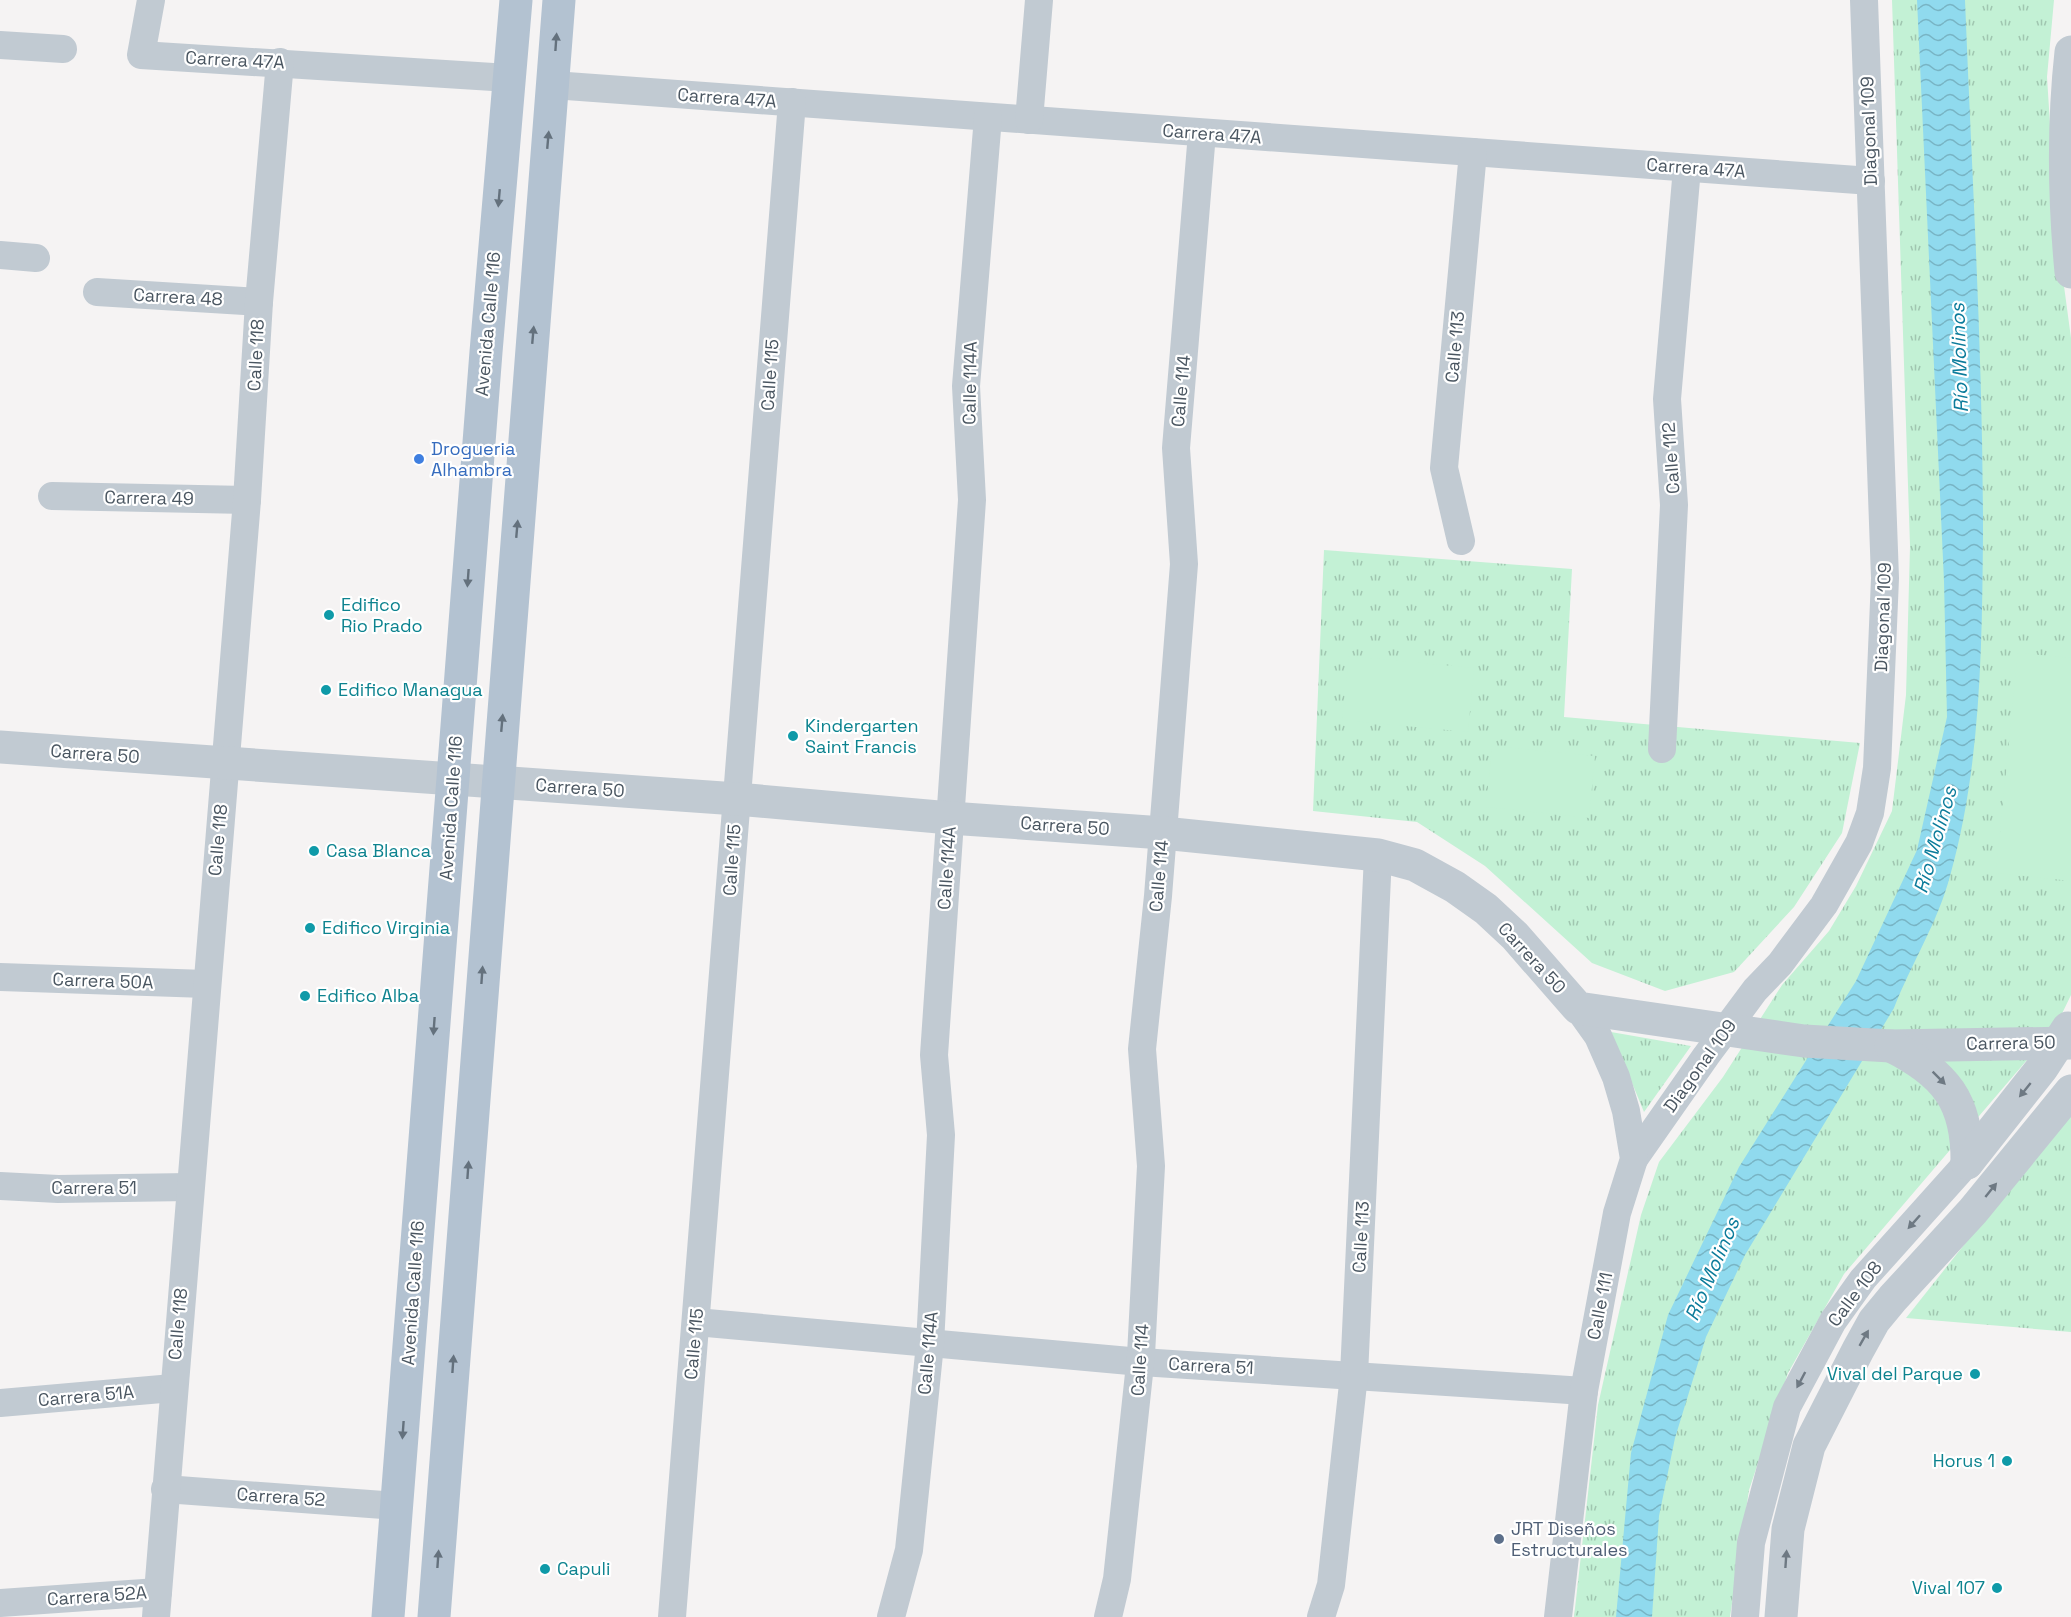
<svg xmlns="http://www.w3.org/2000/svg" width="2071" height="1617" font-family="'Space Grotesk',sans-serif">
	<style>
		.grass { fill: url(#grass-tufts) }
		.garden { fill: #c3f1d5 }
		.water { fill: url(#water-waves) }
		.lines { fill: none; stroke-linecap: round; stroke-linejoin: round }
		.minor { stroke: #c1cad2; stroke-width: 28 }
		.tertiary { stroke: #c1cad2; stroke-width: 33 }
		.primary { stroke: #b3c2d1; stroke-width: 33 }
		.oneway { fill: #64717d }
		.oneway2 { fill: #6e7983 }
		.shop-dot { fill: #3f7fe0; stroke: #fff; stroke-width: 2 }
		.culture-dot { fill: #0f9aa8; stroke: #fff; stroke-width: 2 }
		.service-dot { fill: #5c6f8a; stroke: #fff; stroke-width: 2 }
		.labels { text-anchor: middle; stroke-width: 4.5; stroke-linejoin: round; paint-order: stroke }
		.street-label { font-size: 18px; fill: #4a5661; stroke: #fff }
		.shop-label { font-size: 18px; fill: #366cbe; stroke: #fff; text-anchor: start }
		.culture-label { font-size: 18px; fill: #0d838f; stroke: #fff; text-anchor: start }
		.service-label { font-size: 18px; fill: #4e5e75; stroke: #fff; text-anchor: start }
		.water-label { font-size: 20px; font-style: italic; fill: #0c7c9b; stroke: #fff }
	</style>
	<defs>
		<pattern id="grass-tufts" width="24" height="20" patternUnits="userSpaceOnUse" patternTransform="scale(1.5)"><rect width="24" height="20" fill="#c3f1d5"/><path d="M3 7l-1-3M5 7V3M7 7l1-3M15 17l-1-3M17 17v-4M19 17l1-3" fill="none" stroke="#a0c6b0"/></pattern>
		<pattern id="water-waves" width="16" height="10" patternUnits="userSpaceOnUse" patternTransform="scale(1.5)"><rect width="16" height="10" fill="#90daee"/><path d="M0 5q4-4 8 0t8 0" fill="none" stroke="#78b4c4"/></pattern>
	</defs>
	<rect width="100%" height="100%" fill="#f5f3f3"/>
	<!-- grass -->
	<g class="grass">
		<path d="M1892,0H2054L2047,77L2057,234L2071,338V995L2056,1026L1844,1274L1788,1373L1749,1490L1730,1617H1574L1598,1405L1641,1215L1659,1162L1723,1077L1782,985L1829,931L1856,886L1892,811L1906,695L1910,546Z"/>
		<path d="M1324,550L1572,569L1564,717L1860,743L1842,833L1794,907L1734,972L1665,991L1592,963L1485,866L1417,822L1313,811Z"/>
		<path d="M1611,1032L1691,1046L1644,1112Z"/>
		<path d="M2071,1110V1332L1906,1318Z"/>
	</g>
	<!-- garden -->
	<g class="garden">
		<path d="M2018,653L2071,658V881L1996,873Z"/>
		<path d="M1349,656L1474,668L1468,732L1342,720Z"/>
		<path d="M1492,746L1595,756L1589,818L1486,807Z"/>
	</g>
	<!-- water -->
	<path class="water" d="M1917,0H1965C1972,178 1983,356 1983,534C1982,648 1981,766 1950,876C1938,922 1911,964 1894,1008L1745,1255L1706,1337L1675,1438L1659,1516L1652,1617H1616L1631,1453L1668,1315L1739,1167L1856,981L1917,850L1947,717L1944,581Z"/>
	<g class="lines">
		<!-- minor -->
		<g class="minor">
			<path d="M151,0L141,55L509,78"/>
			<path d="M0,45L63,49"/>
			<path d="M553,85L1871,181"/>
			<path d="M1029,120L1039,0"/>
			<path d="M0,255L36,258"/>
			<path d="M97,292L259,302"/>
			<path d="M52,496L247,500"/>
			<path d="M1461,541L1444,468L1473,152"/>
			<path d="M1662,749L1674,505L1667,399L1687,168"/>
			<path d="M0,977L206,984"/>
			<path d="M1634,1159L1706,1056L1755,990L1780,964L1824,905L1859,843L1870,813L1877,768L1885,578L1864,0"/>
			<path d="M0,1186L58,1189L189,1187"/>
			<path d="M696,1322L1141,1362L1584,1391"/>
			<path d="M0,1403L173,1388"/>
			<path d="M165,1489L397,1506"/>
			<path d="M0,1603L158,1592"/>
			<path d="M156,1617L247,500L259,302L280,62"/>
			<path d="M672,1617L792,102"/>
			<path d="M891,1617L909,1550L930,1344L941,1135L934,1055L972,500L966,386L988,117"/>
			<path d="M1108,1617L1117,1579L1141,1355L1151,1166L1142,1049L1158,896L1184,564L1176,448L1202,133"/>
			<path d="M1321,1617L1331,1585L1354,1375L1378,855"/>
			<path d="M1558,1617L1584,1391L1617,1213L1634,1159L1626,1111L1616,1077L1598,1036L1578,1008"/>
			<path d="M1745,1617L1751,1543L1787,1407L1833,1321L1863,1279L1967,1163"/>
		</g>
		<!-- tertiary -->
		<g class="tertiary">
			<path d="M2071,52C2063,125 2064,198 2071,272"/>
			<path d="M0,747L737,799L950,818L1163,833L1378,855L1415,865L1455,887L1486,909L1515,936L1578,1008L1804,1041L1891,1046L2071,1043"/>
			<path d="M1891,1046C1945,1073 1968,1101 1967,1163"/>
			<path d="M1967,1163L2042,1068L2068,1028"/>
			<path d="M1781,1617L1788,1529L1809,1446L1858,1350L1874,1321L1893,1298L1973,1211L2071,1091"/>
		</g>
		<!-- primary -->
		<g class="primary">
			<path d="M388,1617L486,352L516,0"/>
			<path d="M434,1617L559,0"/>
		</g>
	</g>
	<!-- one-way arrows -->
	<defs><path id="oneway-solid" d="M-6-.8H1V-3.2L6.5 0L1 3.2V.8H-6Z" transform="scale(1.5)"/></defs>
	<g class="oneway">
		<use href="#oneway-solid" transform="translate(556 42) rotate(-86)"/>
		<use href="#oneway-solid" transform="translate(548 140) rotate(-85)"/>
		<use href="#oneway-solid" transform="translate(499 198) rotate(95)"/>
		<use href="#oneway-solid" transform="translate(533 335) rotate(-85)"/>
		<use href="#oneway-solid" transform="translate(517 529) rotate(-85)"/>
		<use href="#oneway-solid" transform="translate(468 578) rotate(94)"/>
		<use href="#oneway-solid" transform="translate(502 723) rotate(-85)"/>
		<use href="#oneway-solid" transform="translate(482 975) rotate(-86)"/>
		<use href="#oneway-solid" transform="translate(434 1026) rotate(94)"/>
		<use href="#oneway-solid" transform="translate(468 1170) rotate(-86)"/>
		<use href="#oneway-solid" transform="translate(453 1364) rotate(-86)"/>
		<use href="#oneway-solid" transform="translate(403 1430) rotate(94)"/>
		<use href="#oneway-solid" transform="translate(438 1559) rotate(-86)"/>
	</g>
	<g class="oneway2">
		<use href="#oneway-solid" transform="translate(1939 1078) rotate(45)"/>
		<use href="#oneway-solid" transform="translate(2025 1090) rotate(129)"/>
		<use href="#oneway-solid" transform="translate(1991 1190) rotate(-51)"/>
		<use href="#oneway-solid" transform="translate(1914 1222) rotate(132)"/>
		<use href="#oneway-solid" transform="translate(1864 1338) rotate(-60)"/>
		<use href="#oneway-solid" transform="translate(1801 1380) rotate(118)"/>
		<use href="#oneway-solid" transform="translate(1786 1559) rotate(-86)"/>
	</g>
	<!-- markers -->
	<circle class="shop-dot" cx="419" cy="459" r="6"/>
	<g class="culture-dot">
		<circle cx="329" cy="615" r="6"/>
		<circle cx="326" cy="690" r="6"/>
		<circle cx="793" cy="736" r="6"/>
		<circle cx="314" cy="851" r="6"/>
		<circle cx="310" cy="928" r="6"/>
		<circle cx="305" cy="996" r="6"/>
		<circle cx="1975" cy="1374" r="6"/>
		<circle cx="2007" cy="1461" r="6"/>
		<circle cx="545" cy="1569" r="6"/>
		<circle cx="1997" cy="1588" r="6"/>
	</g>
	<circle class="service-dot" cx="1499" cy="1539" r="6"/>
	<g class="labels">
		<!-- street labels -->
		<g class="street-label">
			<text transform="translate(235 60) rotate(3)" y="6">Carrera 47A</text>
			<text transform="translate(727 98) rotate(4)" y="6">Carrera 47A</text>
			<text transform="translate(1869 131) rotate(-92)" y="6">Diagonal 109</text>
			<text transform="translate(1212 134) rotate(4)" y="6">Carrera 47A</text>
			<text transform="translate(1696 168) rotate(4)" y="6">Carrera 47A</text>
			<text transform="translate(178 297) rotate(3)" y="6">Carrera 48</text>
			<text transform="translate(488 324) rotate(-85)" y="6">Avenida Calle 116</text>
			<text transform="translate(1455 347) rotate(-85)" y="6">Calle 113</text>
			<text transform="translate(256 355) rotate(-87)" y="6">Calle 118</text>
			<text transform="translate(770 375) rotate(-86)" y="6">Calle 115</text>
			<text transform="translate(970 383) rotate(-89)" y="6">Calle 114A</text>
			<text transform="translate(1181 391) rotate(-85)" y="6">Calle 114</text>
			<text transform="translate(1671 458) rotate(-94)" y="6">Calle 112</text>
			<text transform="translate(149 498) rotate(1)" y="6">Carrera 49</text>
			<text transform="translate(1883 617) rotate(-88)" y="6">Diagonal 109</text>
			<text transform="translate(95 754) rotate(4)" y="6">Carrera 50</text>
			<text transform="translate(580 788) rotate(4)" y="6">Carrera 50</text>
			<text transform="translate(451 808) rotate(-86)" y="6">Avenida Calle 116</text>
			<text transform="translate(1065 826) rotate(4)" y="6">Carrera 50</text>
			<text transform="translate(218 840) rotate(-85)" y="6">Calle 118</text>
			<text transform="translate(732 860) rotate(-86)" y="6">Calle 115</text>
			<text transform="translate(947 868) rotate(-86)" y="6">Calle 114A</text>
			<text transform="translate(1159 876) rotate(-85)" y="6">Calle 114</text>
			<text transform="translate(1532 958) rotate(47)" y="6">Carrera 50</text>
			<text transform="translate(103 981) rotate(2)" y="6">Carrera 50A</text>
			<text transform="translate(2011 1043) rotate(-1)" y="6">Carrera 50</text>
			<text transform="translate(1700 1066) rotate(-54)" y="6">Diagonal 109</text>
			<text x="94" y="1194">Carrera 51</text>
			<text transform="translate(1361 1237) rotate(-87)" y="6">Calle 113</text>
			<text transform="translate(413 1293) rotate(-86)" y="6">Avenida Calle 116</text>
			<text transform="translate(1855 1294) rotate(-53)" y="6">Calle 108</text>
			<text transform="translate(1600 1306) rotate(-79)" y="6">Calle 111</text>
			<text transform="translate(178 1324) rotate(-85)" y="6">Calle 118</text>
			<text transform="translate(694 1344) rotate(-85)" y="6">Calle 115</text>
			<text transform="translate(928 1353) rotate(-85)" y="6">Calle 114A</text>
			<text transform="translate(1140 1360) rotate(-86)" y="6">Calle 114</text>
			<text transform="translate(1211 1366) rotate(3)" y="6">Carrera 51</text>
			<text transform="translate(86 1396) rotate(-5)" y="6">Carrera 51A</text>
			<text transform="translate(281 1497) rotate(4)" y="6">Carrera 52</text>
			<text transform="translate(97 1596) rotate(-4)" y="6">Carrera 52A</text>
		</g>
		<!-- shop labels -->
		<g class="shop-label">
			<text x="431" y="455">Drogueria<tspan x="431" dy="21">Alhambra</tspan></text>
		</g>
		<!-- culture labels -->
		<g class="culture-label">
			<text x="341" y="611">Edifico<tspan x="341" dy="21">Rio Prado</tspan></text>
			<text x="338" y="696">Edifico Managua</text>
			<text x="805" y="732">Kindergarten<tspan x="805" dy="21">Saint Francis</tspan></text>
			<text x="326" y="857">Casa Blanca</text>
			<text x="322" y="934">Edifico Virginia</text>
			<text x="317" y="1002">Edifico Alba</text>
			<text x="1963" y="1380" text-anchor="end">Vival del Parque</text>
			<text x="1995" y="1467" text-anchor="end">Horus 1</text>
			<text x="557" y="1575">Capuli</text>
			<text x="1985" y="1594" text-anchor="end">Vival 107</text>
		</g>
		<!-- service labels -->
		<g class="service-label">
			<text x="1511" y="1535">JRT Diseños<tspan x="1511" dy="21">Estructurales</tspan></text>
		</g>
		<!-- water labels -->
		<g class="water-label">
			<text transform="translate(1959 358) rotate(-92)" y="7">Río Molinos</text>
			<text transform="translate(1935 840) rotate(-74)" y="7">Río Molinos</text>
			<text transform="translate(1712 1269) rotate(-67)" y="7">Río Molinos</text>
		</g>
	</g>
</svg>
